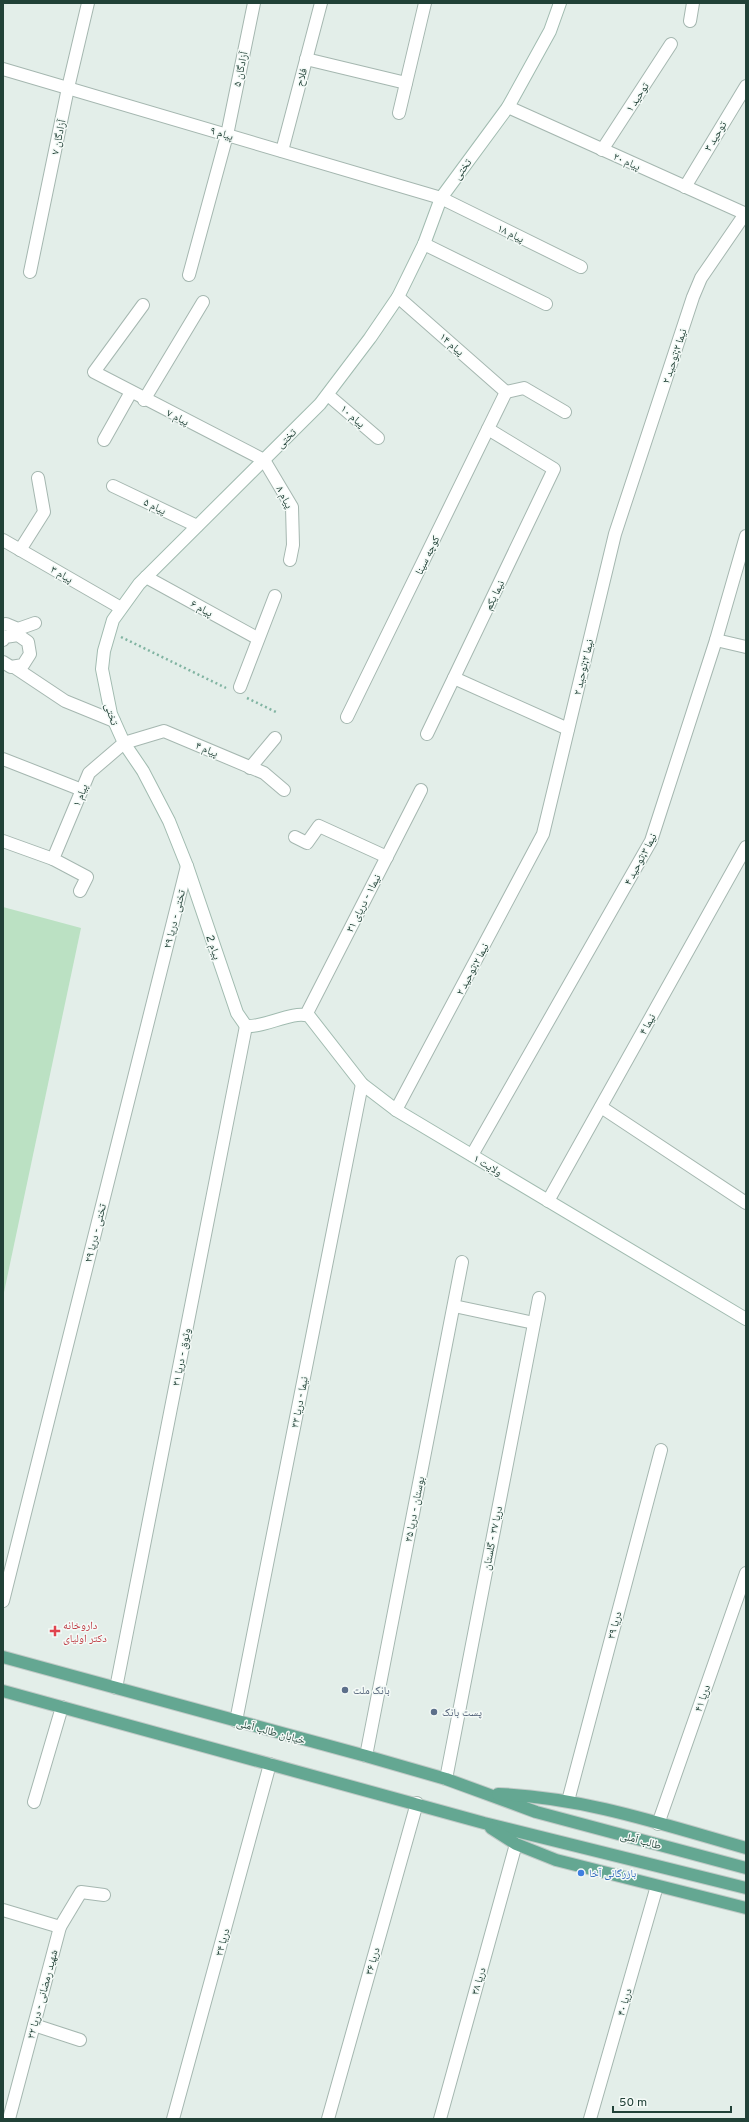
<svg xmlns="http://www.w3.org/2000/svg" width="749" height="2122" font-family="Overpass,'Noto Naskh Arabic',sans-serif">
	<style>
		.green { fill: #bbe1c3 }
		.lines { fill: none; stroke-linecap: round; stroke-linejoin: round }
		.street-casing { stroke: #a5b7b0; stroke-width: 14 }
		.secondary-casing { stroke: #a1bbb0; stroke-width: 14 }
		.primary-casing { stroke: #c1cac7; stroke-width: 14 }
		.path { stroke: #81b4a2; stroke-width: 2.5; stroke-dasharray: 2 3; stroke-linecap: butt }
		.street { stroke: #fff; stroke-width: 12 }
		.secondary { stroke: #fff; stroke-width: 12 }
		.primary { stroke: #64a792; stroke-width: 12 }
		.health-dot { fill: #e0444e; stroke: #f4faf7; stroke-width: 1.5 }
		.service-dot { fill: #5c6f8a; stroke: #f4faf7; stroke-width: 1.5 }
		.shop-dot { fill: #3f7fe0; stroke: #f4faf7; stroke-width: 1.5 }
		.labels { text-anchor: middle; stroke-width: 3; stroke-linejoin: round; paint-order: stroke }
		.street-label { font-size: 11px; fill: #214137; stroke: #f4faf7 }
		.health-label { font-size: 11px; fill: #be3a42; stroke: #f4faf7; text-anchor: start }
		.service-label { font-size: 11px; fill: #4e5e75; stroke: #f4faf7; text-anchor: start }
		.shop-label { font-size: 11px; fill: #366cbe; stroke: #f4faf7; text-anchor: start }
	</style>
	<rect width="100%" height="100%" fill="#e3eee9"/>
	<!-- green -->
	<path class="green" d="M3,907L81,928L3,1297Z"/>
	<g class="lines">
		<defs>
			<g id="street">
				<path d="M690,21L693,3"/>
				<path d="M306,59L406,83"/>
				<path d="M3,69L441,198L581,267"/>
				<path d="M508,107L746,214"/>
				<path d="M399,113L425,3"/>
				<path d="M602,150L671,44"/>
				<path d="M282,151L321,3"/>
				<path d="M685,187L746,86"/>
				<path d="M424,244L546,304"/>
				<path d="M30,272L68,88L88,3"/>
				<path d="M189,275L227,135L254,3"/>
				<path d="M398,297L506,392"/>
				<path d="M143,305L94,372L264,460L292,507L293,545L290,560"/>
				<path d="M506,392L524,388L565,412"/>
				<path d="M328,395L378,438"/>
				<path d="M144,400L203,302"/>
				<path d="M104,440L131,392"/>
				<path d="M113,486L197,526"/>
				<path d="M3,540L121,608"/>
				<path d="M20,550L44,512L38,478"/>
				<path d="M146,577L257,638"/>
				<path d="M3,625L6,624L18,629L35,623"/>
				<path d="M3,640L5,637L18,635L28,642L30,654L23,665L11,667L3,662"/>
				<path d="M716,640L746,647"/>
				<path d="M14,667L65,701L114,721"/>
				<path d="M454,678L568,729"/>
				<path d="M240,687L275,596"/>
				<path d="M347,717L506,392"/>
				<path d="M427,734L554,469L488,429"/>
				<path d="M3,759L82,790"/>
				<path d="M250,768L275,738"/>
				<path d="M295,837L307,843L319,826L387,857"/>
				<path d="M3,841L53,859"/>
				<path d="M80,891L87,877L53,859L89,773L124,743L164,731L264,773L284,790"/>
				<path d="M306,1015L421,790"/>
				<path d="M601,1107L746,1203"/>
				<path d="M396,1110L543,834L615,534L693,297L701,278L745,214"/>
				<path d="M472,1155L651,841L716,640L746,536"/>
				<path d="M548,1201L746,847"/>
				<path d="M454,1306L534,1323"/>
				<path d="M3,1601L187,866"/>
				<path d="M116,1688L246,1026"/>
				<path d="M236,1721L362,1084"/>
				<path d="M366,1756L462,1262"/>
				<path d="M446,1779L539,1298"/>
				<path d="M568,1801L661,1450"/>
				<path d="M34,1802L62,1707"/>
				<path d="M658,1824L746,1573"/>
				<path d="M3,1910L60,1927"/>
				<path d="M34,2025L80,2040"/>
				<path d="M9,2119L60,1927L81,1892L104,1895"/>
				<path d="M173,2119L270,1764"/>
				<path d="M328,2119L417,1803"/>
				<path d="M440,2119L516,1844"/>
				<path d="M590,2119L657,1886"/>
			</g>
			<path id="secondary" d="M560,3L550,31L508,107L441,198L424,244L398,297L370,338L320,404L139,584L113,620L104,651L102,669L111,714L124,743L143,771L169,821L187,866L237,1013L246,1026C265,1028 292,1010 309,1016L362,1084L396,1110L746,1319"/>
			<g id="primary">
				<path d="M3,1657L366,1756L446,1779L536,1812L746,1868"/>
				<path d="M3,1691L484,1823L746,1888"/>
				<path d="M498,1794C582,1797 665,1825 746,1848"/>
				<path d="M491,1828L516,1844L556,1860L746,1908"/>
			</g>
		</defs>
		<!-- street casing -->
		<use href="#street" class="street-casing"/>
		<!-- secondary casing -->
		<use href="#secondary" class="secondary-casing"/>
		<!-- primary casing -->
		<use href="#primary" class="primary-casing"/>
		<!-- path -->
		<g class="path">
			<path d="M121,637L226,688"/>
			<path d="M247,698L278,713"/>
		</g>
		<!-- street -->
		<use href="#street" class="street"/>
		<!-- secondary -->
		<use href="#secondary" class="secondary"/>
		<!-- primary -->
		<use href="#primary" class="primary"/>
	</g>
	<!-- markers -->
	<path class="health-dot" d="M53 1625h4v4h4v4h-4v4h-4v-4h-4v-4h4z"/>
	<g class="service-dot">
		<circle cx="345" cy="1690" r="4"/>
		<circle cx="434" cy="1712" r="4"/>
	</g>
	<circle class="shop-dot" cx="581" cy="1873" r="4"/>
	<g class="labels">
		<!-- street labels -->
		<g class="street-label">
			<text transform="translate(240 69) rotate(-78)" y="4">آزادگان ۵</text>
			<text transform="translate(301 77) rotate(-75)" y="4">فلاح</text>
			<text transform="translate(637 97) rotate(-57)" y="4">توحید ۱</text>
			<text transform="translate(222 133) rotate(17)" y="4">پیام ۹</text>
			<text transform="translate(715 136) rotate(-59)" y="4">توحید ۳</text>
			<text transform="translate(58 137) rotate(-78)" y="4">آزادگان ۷</text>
			<text transform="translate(627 161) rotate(24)" y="4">پیام ۲۰</text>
			<text transform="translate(462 169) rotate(-54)" y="4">تختی</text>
			<text transform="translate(511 233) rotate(26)" y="4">پیام ۱۸</text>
			<text transform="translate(452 344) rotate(41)" y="4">پیام ۱۴</text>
			<text transform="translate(674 356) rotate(-72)" y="4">نیما ۲;توحید ۲</text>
			<text transform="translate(353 416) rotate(41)" y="4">پیام ۱۰</text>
			<text transform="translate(178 417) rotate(27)" y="4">پیام ۷</text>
			<text transform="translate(286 438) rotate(-45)" y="4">تختی</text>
			<text transform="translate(285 497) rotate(63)" y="4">پیام ۸</text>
			<text transform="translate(155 506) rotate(26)" y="4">پیام ۵</text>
			<text transform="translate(427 555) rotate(-64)" y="4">کوچه سینا</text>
			<text transform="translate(62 574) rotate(30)" y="4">پيام ۳</text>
			<text transform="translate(494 595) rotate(-64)" y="4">نیما یکم</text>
			<text transform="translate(202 608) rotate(29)" y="4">پیام ۶</text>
			<text transform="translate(583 667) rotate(-77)" y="4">نیما ۲;توحید ۲</text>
			<text transform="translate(112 714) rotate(72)" y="4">تختی</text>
			<text transform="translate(207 749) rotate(23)" y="4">پیام ۴</text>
			<text transform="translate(80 795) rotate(-68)" y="4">پیام ۱</text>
			<text transform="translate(640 859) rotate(-62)" y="4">نیما ۳;توحید ۴</text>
			<text transform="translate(363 903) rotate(-63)" y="4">نیما۱ - دریای ۳۱</text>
			<text transform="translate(174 919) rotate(-76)" y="4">تختی - دریا ۲۹</text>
			<text transform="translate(214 947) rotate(71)" y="4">پیام 2</text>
			<text transform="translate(472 969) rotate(-62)" y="4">نیما ۲;توحید ۲</text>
			<text transform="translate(647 1024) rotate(-61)" y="4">نیما ۴</text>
			<text transform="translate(488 1165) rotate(31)" y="4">ولایت ۱</text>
			<text transform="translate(95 1233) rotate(-76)" y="4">تختی - دریا ۲۹</text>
			<text transform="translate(181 1357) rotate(-79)" y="4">وثوق - دریا ۳۱</text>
			<text transform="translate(299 1402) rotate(-79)" y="4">نیما - دریا ۳۳</text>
			<text transform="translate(414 1509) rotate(-79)" y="4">بوستان - دریا ۳۵</text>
			<text transform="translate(492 1538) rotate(-79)" y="4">دریا ۳۷ - گلستان</text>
			<text transform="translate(614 1625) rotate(-75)" y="4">دریا ۳۹</text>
			<text transform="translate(702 1698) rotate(-71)" y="4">دریا ۴۱</text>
			<text transform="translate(271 1731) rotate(15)" y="4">خیابان طالب آملی</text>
			<text transform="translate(641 1840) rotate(15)" y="4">طالب آملی</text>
			<text transform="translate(222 1942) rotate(-75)" y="4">دریا ۳۴</text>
			<text transform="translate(372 1961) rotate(-74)" y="4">دریا ۳۶</text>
			<text transform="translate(478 1981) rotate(-74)" y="4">دریا ۳۸</text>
			<text transform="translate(42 1994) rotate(-75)" y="4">شهید رمضانی - دریا ۳۲</text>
			<text transform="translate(624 2002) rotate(-74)" y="4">دریا ۴۰</text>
		</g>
		<!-- health labels -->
		<g class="health-label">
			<text x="63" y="1629">داروخانه<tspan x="63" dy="13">دکتر اولیای</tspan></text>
		</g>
		<!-- service labels -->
		<g class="service-label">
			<text x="353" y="1694">بانک ملت</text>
			<text x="442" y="1716">پست بانک</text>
		</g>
		<!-- shop labels -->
		<g class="shop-label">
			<text x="589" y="1877">بازرگانی آخا</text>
		</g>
	</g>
	<!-- border -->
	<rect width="749" height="2122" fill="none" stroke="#214137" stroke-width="8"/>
	<!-- scale -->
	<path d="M613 2106v6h118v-6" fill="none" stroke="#214137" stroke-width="2"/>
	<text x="619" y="2106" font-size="12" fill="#214137" stroke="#f4faf7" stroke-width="3" paint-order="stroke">50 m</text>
</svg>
